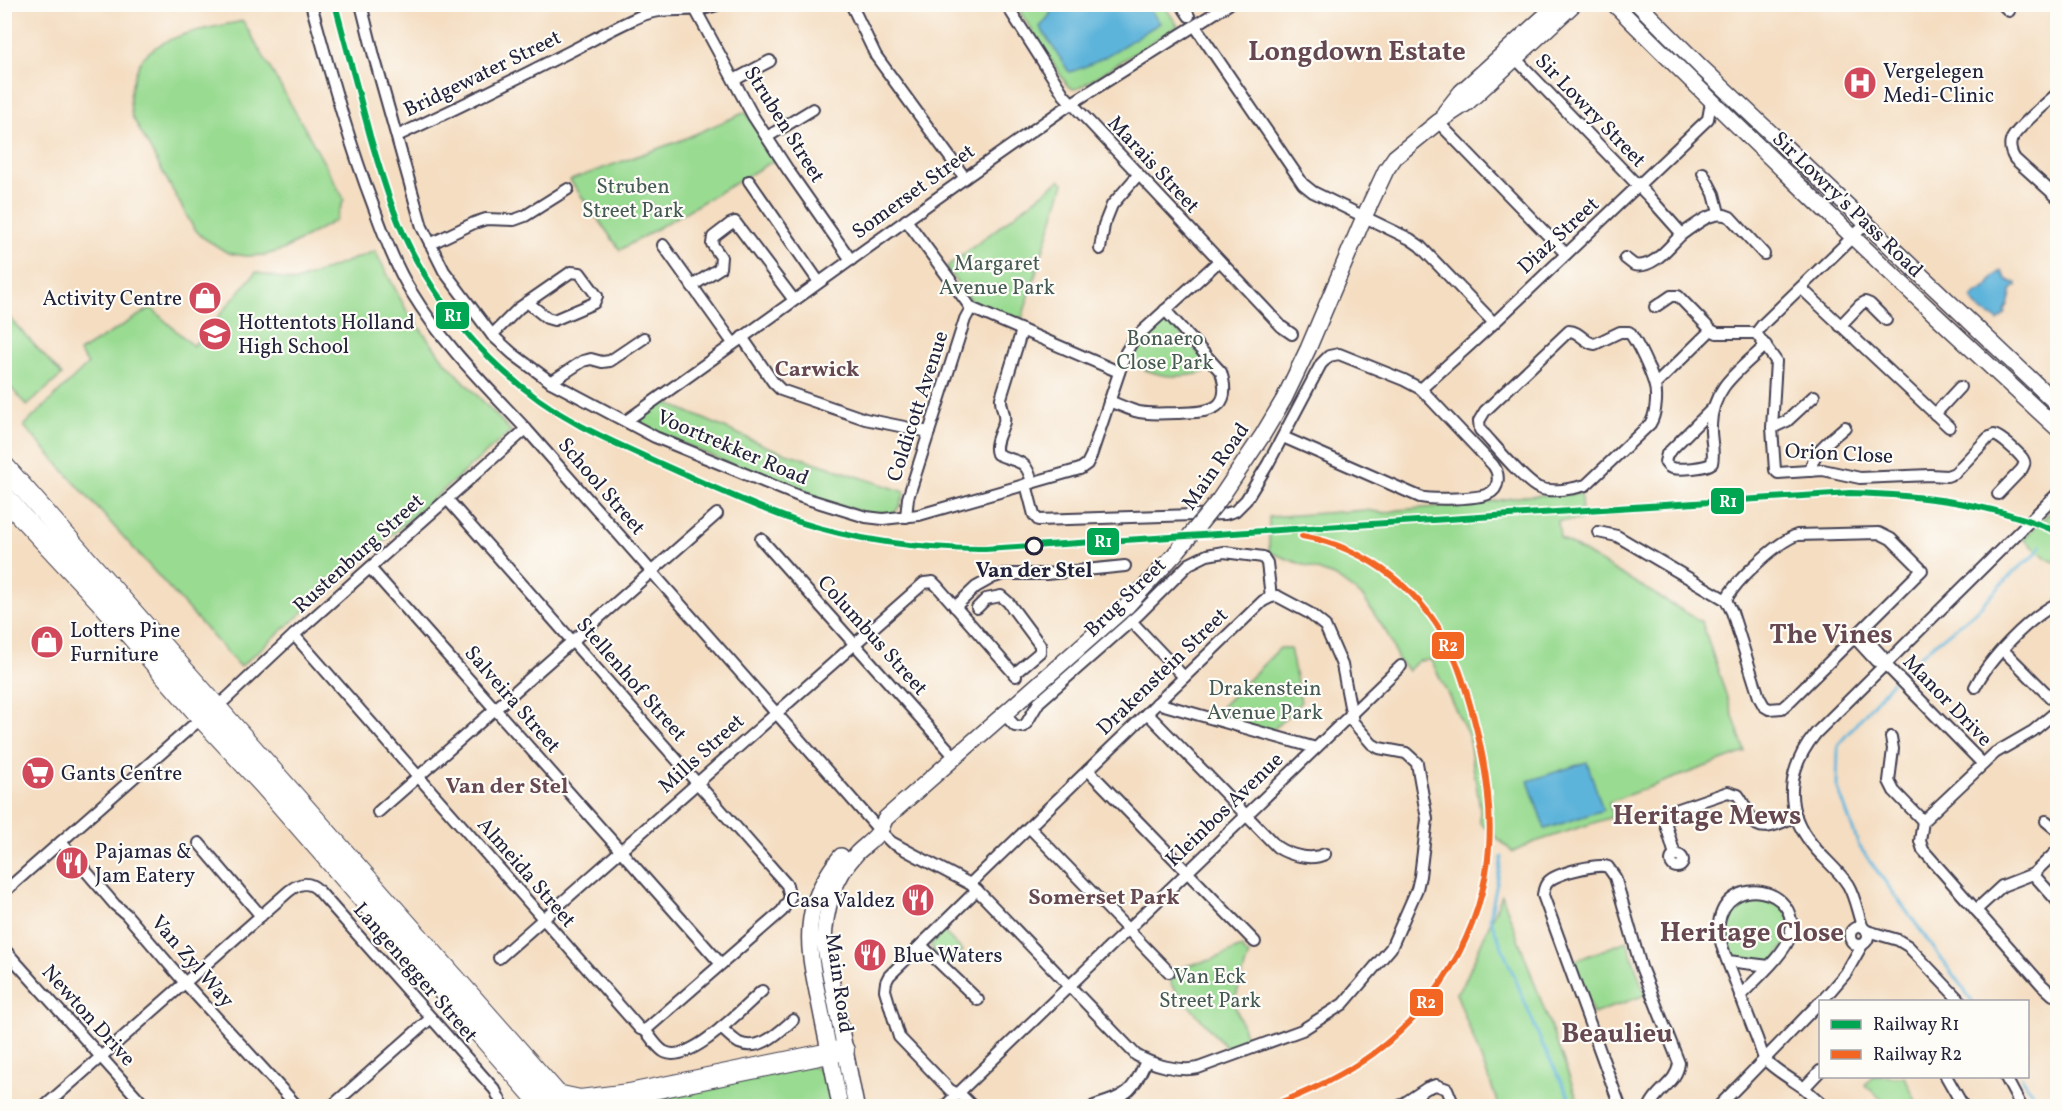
<svg xmlns="http://www.w3.org/2000/svg" width="2062" height="1111" font-family="Vollkorn,serif">
	<style>
		.green { fill: #9adb92; stroke: #5e7e66; stroke-width: 1.5 }
		.water { fill: #5db4da; stroke: #406b8a; stroke-width: 1.5 }
		.lines { fill: none; stroke-linecap: round; stroke-linejoin: round }
		.stream { stroke: #5db4da; stroke-width: 3 }
		.street-casing { stroke: #423e4f; stroke-width: 14 }
		.secondary-casing { stroke: #423e4f; stroke-width: 18 }
		.highway-casing { stroke: #423e4f; stroke-width: 22 }
		.street { stroke: #fff; stroke-width: 10 }
		.secondary { stroke: #fff; stroke-width: 15 }
		.highway { stroke: #fff; stroke-width: 20 }
		.rail { stroke: #22223b; stroke-width: 3; stroke-dasharray: 9 4.5; stroke-linecap: butt }
		.secondary-bridge-casing { stroke: #423e4f; stroke-width: 18; stroke-linecap: butt }
		.secondary-bridge { stroke: #fff; stroke-width: 15 }
		.rail-1-casing { stroke: #fdfcf7; stroke-width: 10 }
		.rail-2-casing { stroke: #fdfcf7; stroke-width: 10 }
		.rail-1 { stroke: #00a651; stroke-width: 6 }
		.rail-2 { stroke: #f26522; stroke-width: 6 }
		.stop-dot { fill: #fdfcf7; stroke: #22223b; stroke-width: 3 }
		.labels { text-anchor: middle; stroke-width: 4.5; stroke-linejoin: round; paint-order: stroke }
		.poi-label { font-size: 21px; fill: #22223b; stroke: #fdfcf7; text-anchor: start }
		.street-label { font-size: 21px; fill: #22223b; stroke: #fdfcf7 }
		.park-label { font-size: 21px; fill: #465a55; stroke: #fdfcf7 }
		.stop-label { font-size: 21px; font-weight: bold; fill: #22223b; stroke: #fdfcf7 }
		.neighbourhood-label { font-size: 22px; font-weight: bold; fill: #654851; stroke: #fdfcf7 }
		.district-label { font-size: 27px; font-weight: bold; fill: #654851; stroke: #fdfcf7 }
		.line-badge { stroke: #fdfcf7; stroke-width: 2 }
		.badge-label { font-size: 16px; text-anchor: middle; font-weight: bold; fill: #fff }
	</style>
	<rect width="100%" height="100%" fill="#fdfcf7"/>
	<filter id="ink" filterUnits="userSpaceOnUse"><feTurbulence type="fractalNoise" baseFrequency=".0167" numOctaves="2"/><feDisplacementMap in="SourceGraphic" scale="12" xChannelSelector="R" yChannelSelector="G"/><feConvolveMatrix kernelMatrix="1 2 1 2 8 2 1 2 1" color-interpolation-filters="sRGB"/></filter>
	<filter id="wash" filterUnits="userSpaceOnUse"><feTurbulence type="fractalNoise" baseFrequency=".008" numOctaves="4" result="noise"/><feDisplacementMap in="SourceGraphic" scale="24" xChannelSelector="R" yChannelSelector="G"/><feGaussianBlur stdDeviation="1.35" result="paint"/><feColorMatrix in="noise" values="0 0 0 0 0 0 0 0 0 0 0 0 0 0 0 0 0 1.4 0 .05"/><feComposite in="paint" operator="in"/></filter>
	<g filter="url(#wash)">
		<rect width="100%" height="100%" fill="#f4ddc1"/>
		<!-- green -->
		<g class="green">
			<path d="M1030,4L1164,5L1178,26L1079,88L1073,89L1067,85L1020,12Z"/>
			<path d="M243,21L308,134L344,199L336,220L283,250L265,255L245,256L228,253L202,237L193,227L132,116C129,103 130,88 135,75C137,71 138,66 140,62C159,34 212,28 243,21Z"/>
			<path d="M746,112L775,160L620,250L570,180L679,141Z"/>
			<path d="M1060,180L1064,183L1020,325L974,304L946,268Z"/>
			<path d="M375,251L407,311L443,359L511,431L240,667L24,426L88,364L79,352L151,308L193,346L256,272L294,282Z"/>
			<path d="M4,312L62,375L27,406L5,381Z"/>
			<path d="M1164,322L1171,324L1213,368C1203,376 1175,377 1162,375C1150,372 1138,367 1126,363L1139,341Z"/>
			<path d="M663,401L768,447L905,492C902,500 900,511 891,514C857,524 686,444 645,427L641,423L642,417Z"/>
			<path d="M1581,493L1582,520L1558,521L1560,538L1702,622L1745,752L1609,802L1612,817L1532,843L1513,852L1480,823V808L1468,735L1431,660L1418,661L1408,671L1398,660L1388,635L1363,597L1336,577L1269,552V517L1366,510L1384,513L1398,510L1484,503L1524,496Z"/>
			<path d="M2057,505V563L2048,559L2023,539Z"/>
			<path d="M1280,648H1290L1301,702L1271,732L1214,714Z"/>
			<path d="M1502,895L1580,1106H1499L1456,993L1464,983Z"/>
			<path d="M1780,896L1794,930L1773,965L1731,960C1721,929 1713,923 1737,897Z"/>
			<path d="M942,930L963,951L949,966C933,950 922,949 942,930Z"/>
			<path d="M1627,941L1645,995L1593,1014L1574,961Z"/>
			<path d="M1242,947L1244,952L1249,954L1234,1003L1248,1041L1227,1049L1172,986C1164,966 1197,964 1210,960C1221,957 1231,951 1242,947Z"/>
			<path d="M805,1066C829,1066 829,1088 833,1106H620Z"/>
			<path d="M1872,1076L1905,1077L1918,1106H1889L1865,1085Z"/>
		</g>
		<!-- water -->
		<g class="water">
			<path d="M1054,5H1151L1148,7L1160,23C1134,38 1098,65 1069,72L1040,27L1049,16Z"/>
			<path d="M2002,271C2004,279 2009,283 2017,283V286L2012,289L2008,306L2004,312L2006,313L1998,321C1989,312 1977,313 1972,299C1975,292 1978,293 1984,289C1992,284 1992,275 2002,271Z"/>
			<path d="M1587,762L1603,810L1545,829L1528,781Z"/>
		</g>
		<g class="lines">
			<!-- stream -->
			<g class="stream">
				<path d="M1902,673L1922,654L1976,611L2017,569L2033,557L2041,546"/>
				<path d="M1892,682L1838,745L1837,786L1859,846L1973,1002"/>
				<path d="M1502,857L1490,918L1543,1046L1574,1106"/>
				<path d="M2021,1076L2040,1106"/>
			</g>
		</g>
	</g>
	<g filter="url(#ink)">
		<g class="lines">
			<defs>
				<g id="street">
					<path d="M311,4C330,72 348,140 373,205C384,235 395,266 412,293C443,344 486,386 526,429L880,831L891,842L913,854L970,884L977,890L1136,1055C1152,1065 1180,1072 1198,1068L1302,1030L1343,1004L1391,948L1417,889L1420,876L1427,819L1417,763L1406,753L1379,748L1372,744L1353,722L1342,665L1325,626L1309,613L1277,596L1271,597L1263,601L970,884"/>
					<path d="M361,4L374,56L422,227L444,271L492,335L513,354L551,382L655,437L801,497L866,517L883,519L919,515L1080,469L1087,464L1091,456L1126,352L1134,339L1219,261"/>
					<path d="M851,4L876,56L965,178"/>
					<path d="M1006,4L1064,95L1282,327L1292,334"/>
					<path d="M1181,4L1189,16"/>
					<path d="M2002,4L2009,11"/>
					<path d="M694,7L753,116L788,170L851,260"/>
					<path d="M1195,26L1303,184L1313,192L1410,239L1420,246L1494,323"/>
					<path d="M1516,59L1650,198L1682,234C1696,225 1713,208 1730,217L1764,254"/>
					<path d="M734,80L770,61"/>
					<path d="M2058,93C2048,102 2014,130 2011,141C2009,148 2011,153 2015,159L2058,198"/>
					<path d="M1438,122L1566,254"/>
					<path d="M397,136C451,111 504,85 557,58C586,44 614,27 643,15C669,5 693,15 719,4"/>
					<path d="M767,137L813,109"/>
					<path d="M1703,173L1714,194L1719,213"/>
					<path d="M749,181L819,282"/>
					<path d="M906,220L971,308L1119,372"/>
					<path d="M1867,223L1763,324L1756,333L1776,361L1772,428L1775,470L1778,473L1823,470L1860,478L1930,475L1947,476L1955,473L1988,438L1994,435C2001,437 2018,452 2023,459C2026,464 2024,464 2022,469L1998,494"/>
					<path d="M430,244L474,223L486,219L514,220L525,216L568,189"/>
					<path d="M663,245L733,343"/>
					<path d="M1100,249L1104,225L1112,205L1138,175"/>
					<path d="M1625,258L1634,265C1654,269 1669,246 1682,234"/>
					<path d="M692,286L720,268L721,257L712,244L713,237L730,224L735,222L794,300"/>
					<path d="M1801,288L1949,427"/>
					<path d="M1655,307L1671,296H1678L1711,330"/>
					<path d="M1840,326L1860,305L1865,302L1870,304L1886,320"/>
					<path d="M1022,330L1001,398C1000,407 1006,413 1004,422C1001,432 993,444 997,454C1018,464 1026,457 1032,483"/>
					<path d="M1711,330L1717,333H1756"/>
					<path d="M1569,331C1580,331 1584,343 1595,344L1620,332H1629C1638,343 1650,370 1654,383C1658,394 1656,415 1650,424L1586,485C1573,489 1552,493 1539,488C1526,483 1496,447 1485,435L1480,430L1479,421L1485,411Z"/>
					<path d="M492,335L519,308L571,272L580,273L597,296L594,303L554,320L547,318L527,302"/>
					<path d="M742,337L773,382L781,390L865,419L929,432"/>
					<path d="M551,382L583,361L591,359L602,362L610,361L644,338"/>
					<path d="M1655,385L1711,330"/>
					<path d="M1421,389L1494,323L1708,119L1711,102"/>
					<path d="M1109,401C1117,404 1126,408 1135,411C1149,415 1163,413 1177,413C1207,412 1234,412 1221,372L1165,310"/>
					<path d="M1714,407L1667,454L1665,462C1668,466 1668,467 1672,468C1680,470 1706,468 1712,463C1715,451 1710,438 1711,425C1712,387 1740,370 1766,345"/>
					<path d="M1935,414L1960,387"/>
					<path d="M626,421L965,178L1072,103L1229,4"/>
					<path d="M1772,428L1787,421L1814,396"/>
					<path d="M1811,471C1811,452 1832,439 1845,427"/>
					<path d="M1026,484L1034,515L1038,520L1225,514L1235,511L1246,500L1268,464L1321,364L1329,356L1339,354L1404,380L1421,389L1493,465C1500,474 1500,489 1488,494C1477,499 1433,500 1420,497L1283,437"/>
					<path d="M906,517L908,498L965,319L971,308"/>
					<path d="M1598,532L1617,536L1726,600"/>
					<path d="M1879,533L1891,539L1922,570L1789,702L1782,708L1769,709L1764,706L1759,697L1732,612L1726,600C1735,581 1777,542 1797,535Z"/>
					<path d="M761,539L955,757"/>
					<path d="M370,568L721,964"/>
					<path d="M955,607L976,587L994,577L1004,574H1046L1125,566"/>
					<path d="M977,608L986,599L1001,596L1008,602L1040,645V652L1014,674"/>
					<path d="M1131,621L1184,677"/>
					<path d="M1860,632L1882,656L1885,664L1983,764"/>
					<path d="M294,635L640,1029L645,1030L649,1027L782,911L790,898L787,885L447,499"/>
					<path d="M1854,637L1876,661L1885,664"/>
					<path d="M2003,650L2058,705"/>
					<path d="M1975,687C1989,659 2029,618 2056,604"/>
					<path d="M1157,703L1316,748"/>
					<path d="M1147,713L1277,847C1289,855 1311,861 1325,854"/>
					<path d="M1004,714L1015,726L1023,727L1026,724L1039,702L1138,615L1189,564L1207,555L1224,552L1263,557L1267,563L1271,597"/>
					<path d="M1891,737L1893,749L1889,781L1894,791L1923,821"/>
					<path d="M1088,770L1255,942"/>
					<path d="M378,812L717,514"/>
					<path d="M1923,821L1920,841L1923,850L2042,985L2053,995L2058,996"/>
					<path d="M1923,821L1995,753L2033,731L2058,710"/>
					<path d="M2046,821L2058,831"/>
					<path d="M1029,827L1169,972"/>
					<path d="M61,842L115,905L126,914L185,983L297,1106"/>
					<path d="M199,843L261,916"/>
					<circle cx="1677" cy="861" r="6"/>
					<path d="M1675,855L1666,825L1670,812L1728,792L1738,795C1744,803 1747,812 1752,820C1762,835 1784,821 1796,816"/>
					<path d="M2033,874L2058,902"/>
					<path d="M4,892L191,727L226,699L294,635L526,429"/>
					<path d="M1976,910L2002,886L2033,874L2058,850"/>
					<circle cx="1859" cy="936" r="9"/>
					<path d="M1863,928C1857,913 1856,899 1848,885C1838,869 1822,858 1811,843C1782,807 1788,767 1816,733L2058,493"/>
					<path d="M1867,931L1898,940L1908,946L1961,1002"/>
					<path d="M921,945L978,1000"/>
					<path d="M4,949L145,1106"/>
					<path d="M499,958L924,583L933,582L938,587L1016,676"/>
					<path d="M1728,961L1769,966"/>
					<path d="M1740,996C1753,982 1786,953 1790,936C1802,886 1726,873 1719,923C1717,942 1732,971 1738,989C1744,1005 1750,1021 1756,1036C1759,1043 1761,1052 1764,1058C1770,1067 1794,1081 1804,1088"/>
					<path d="M1821,1002L1846,973L1862,945"/>
					<path d="M721,1028C727,1033 732,1039 739,1043C760,1052 779,1032 793,1020"/>
					<path d="M645,1030C650,1036 656,1046 663,1051C688,1068 744,1006 762,991"/>
					<path d="M1820,1071L1804,1088L1824,1106"/>
					<path d="M1946,1076L1963,1106"/>
					<path d="M2005,1076L2021,1106"/>
					<path d="M4,1105L5,1106"/>
					<path d="M45,1106L289,891C299,883 309,881 318,890L495,1090L503,1106"/>
					<path d="M332,1106L431,1018"/>
					<path d="M945,1106L1401,666"/>
					<path d="M972,1106L962,1096L950,1090L899,1037L885,990L886,982L889,976L977,890"/>
					<path d="M1094,1106C1127,1095 1132,1094 1146,1061"/>
					<path d="M1400,1106L1427,1088L1436,1085L1447,1089L1454,1106"/>
					<path d="M1620,1106L1543,895C1544,890 1544,886 1548,882C1556,873 1598,863 1608,867L1615,877L1641,967L1679,1063C1677,1083 1657,1089 1650,1106"/>
					<path d="M1719,1106L1820,1002"/>
				</g>
				<g id="secondary">
					<path d="M1614,4C1759,149 1907,290 2058,429"/>
					<path d="M1638,4L1700,66L2058,405"/>
					<path d="M1445,112L1461,92L1558,4"/>
					<path d="M1219,500L1262,436L1284,399L1308,349L1364,217L1386,170L1395,157L1438,122L1467,103L1574,4"/>
					<path d="M840,1106C834,1074 827,1042 821,1011C815,980 806,950 811,918C814,896 827,873 841,856"/>
					<path d="M856,1106L824,943C825,909 833,879 857,853C864,846 875,839 880,830C883,826 883,822 886,818L1128,605L1175,554"/>
				</g>
				<g id="highway">
					<path d="M4,466L567,1106"/>
					<path d="M4,496L22,517L115,617L202,718L264,785L543,1106"/>
					<path d="M557,1095L580,1100L629,1094L844,1050"/>
				</g>
			</defs>
			<!-- street casing -->
			<use href="#street" class="street-casing"/>
			<!-- secondary casing -->
			<use href="#secondary" class="secondary-casing"/>
			<!-- highway casing -->
			<use href="#highway" class="highway-casing"/>
			<!-- street -->
			<use href="#street" class="street"/>
			<!-- secondary -->
			<use href="#secondary" class="secondary"/>
			<!-- highway -->
			<use href="#highway" class="highway"/>
			<!-- rail -->
			<path class="rail" d="M1235,532L1850,493C1921,495 1992,503 2058,532"/>
			<defs>
				<path id="secondary-bridge" d="M1175,554L1219,500"/>
			</defs>
			<!-- secondary-bridge casing -->
			<use href="#secondary-bridge" class="secondary-bridge-casing"/>
			<!-- secondary-bridge -->
			<use href="#secondary-bridge" class="secondary-bridge"/>
			<defs>
				<path id="rail-1" d="M335,4C347,48 358,92 370,136C384,184 398,232 425,275C463,338 516,391 581,426C613,443 646,457 679,472C717,489 756,507 796,521C857,541 921,549 985,549L1850,493C1921,495 1992,503 2058,532"/>
				<path id="rail-2" d="M1271,1106C1347,1078 1408,1040 1450,969C1500,885 1497,806 1473,715C1467,695 1462,674 1453,655C1426,593 1369,548 1302,536"/>
			</defs>
			<!-- rail-1 casing -->
			<use href="#rail-1" class="rail-1-casing"/>
			<!-- rail-2 casing -->
			<use href="#rail-2" class="rail-2-casing"/>
			<!-- rail-1 -->
			<use href="#rail-1" class="rail-1"/>
			<!-- rail-2 -->
			<use href="#rail-2" class="rail-2"/>
		</g>
	</g>
	<!-- icons -->
	<defs>
		<symbol id="hospital-disc" viewBox="-11 -11 22 22"><circle r="9.5" fill="#d1495b" stroke="#fdfcf7"/><path d="M-5-5h3v3.5h4V-5h3V5h-3V1.5h-4V5h-3Z" fill="#fff"/></symbol>
		<symbol id="shop-disc" viewBox="-11 -11 22 22"><circle r="9.5" fill="#d1495b" stroke="#fdfcf7"/><path d="M-5-2.5h2.3a2.7 3.5 0 0 1 5.4 0H5L5.5 6h-11ZM-1.5-2.5h3a1.5 2.3 0 0 0-3 0Z" fill="#fff"/></symbol>
		<symbol id="school-disc" viewBox="-11 -11 22 22"><circle r="9.5" fill="#d1495b" stroke="#fdfcf7"/><path d="M0-5L7-2L0 1L-7-2ZM-4 1L0 2.5L4 1V4Q0 6-4 4Z" fill="#fff"/></symbol>
		<symbol id="supermarket-disc" viewBox="-11 -11 22 22"><circle r="9.5" fill="#d1495b" stroke="#fdfcf7"/><path d="M-6-5.5h2.5l.6 2H6L4.5 2H-2.5L-4.4-4H-6ZM-1.5 3.2a1.3 1.3 0 1 0 .1 0ZM3 3.2a1.3 1.3 0 1 0 .1 0Z" fill="#fff"/></symbol>
		<symbol id="restaurant-disc" viewBox="-11 -11 22 22"><circle r="9.5" fill="#d1495b" stroke="#fdfcf7"/><path d="M-5-6h1v4h1v-4h1v4h1v-4h1v5L-1.5 .5V6h-2V.5L-5-1ZM5-6V6H3V1.5H1.5Q1.5-4 5-6Z" fill="#fff"/></symbol>
	</defs>
	<g fill-rule="evenodd">
		<use href="#hospital-disc" x="1841" y="64" width="38" height="38"/>
		<use href="#shop-disc" x="186" y="279" width="38" height="38"/>
		<use href="#school-disc" x="196" y="315" width="38" height="38"/>
		<use href="#shop-disc" x="28" y="623" width="38" height="38"/>
		<use href="#supermarket-disc" x="19" y="754" width="38" height="38"/>
		<use href="#restaurant-disc" x="53" y="844" width="38" height="38"/>
		<use href="#restaurant-disc" x="899" y="881" width="38" height="38"/>
		<use href="#restaurant-disc" x="851" y="936" width="38" height="38"/>
	</g>
	<!-- markers -->
	<circle class="stop-dot" cx="1034" cy="546" r="8"/>
	<g class="labels">
		<!-- poi labels -->
		<g class="poi-label">
			<text x="1883" y="78">Vergelegen<tspan x="1883" dy="24">Medi-Clinic</tspan></text>
			<text x="182" y="305" text-anchor="end">Activity Centre</text>
			<text x="238" y="329">Hottentots Holland<tspan x="238" dy="24">High School</tspan></text>
			<text x="70" y="637">Lotters Pine<tspan x="70" dy="24">Furniture</tspan></text>
			<text x="61" y="780">Gants Centre</text>
			<text x="95" y="858">Pajamas &amp;<tspan x="95" dy="24">Jam Eatery</tspan></text>
			<text x="895" y="907" text-anchor="end">Casa Valdez</text>
			<text x="893" y="962">Blue Waters</text>
		</g>
		<!-- street labels -->
		<g class="street-label">
			<text transform="translate(482 73) rotate(-26)" y="7">Bridgewater Street</text>
			<text transform="translate(1591 110) rotate(46)" y="7">Sir Lowry Street</text>
			<text transform="translate(785 124) rotate(58)" y="7">Struben Street</text>
			<text transform="translate(1154 164) rotate(47)" y="7">Marais Street</text>
			<text transform="translate(913 191) rotate(-36)" y="7">Somerset Street</text>
			<text transform="translate(1848 204) rotate(44)" y="7">Sir Lowry's Pass Road</text>
			<text transform="translate(1558 235) rotate(-43)" y="7">Diaz Street</text>
			<text transform="translate(917 406) rotate(-72)" y="7">Coldicott Avenue</text>
			<text transform="translate(733 447) rotate(23)" y="7">Voortrekker Road</text>
			<text transform="translate(1839 453) rotate(3)" y="7">Orion Close</text>
			<text transform="translate(1215 466) rotate(-55)" y="7">Main Road</text>
			<text transform="translate(602 486) rotate(49)" y="7">School Street</text>
			<text transform="translate(358 553) rotate(-42)" y="7">Rustenburg Street</text>
			<text transform="translate(1125 597) rotate(-44)" y="7">Brug Street</text>
			<text transform="translate(873 635) rotate(48)" y="7">Columbus Street</text>
			<text transform="translate(1162 671) rotate(-44)" y="7">Drakenstein Street</text>
			<text transform="translate(632 679) rotate(49)" y="7">Stellenhof Street</text>
			<text transform="translate(513 699) rotate(49)" y="7">Salveira Street</text>
			<text transform="translate(1948 700) rotate(46)" y="7">Manor Drive</text>
			<text transform="translate(701 753) rotate(-42)" y="7">Mills Street</text>
			<text transform="translate(1224 809) rotate(-44)" y="7">Kleinbos Avenue</text>
			<text transform="translate(527 872) rotate(49)" y="7">Almeida Street</text>
			<text transform="translate(193 961) rotate(49)" y="7">Van Zyl Way</text>
			<text transform="translate(416 972) rotate(49)" y="7">Langenegger Street</text>
			<text transform="translate(840 983) rotate(82)" y="7">Main Road</text>
			<text transform="translate(89 1015) rotate(48)" y="7">Newton Drive</text>
		</g>
		<!-- park labels -->
		<g class="park-label">
			<text x="633" y="193">Struben<tspan x="633" dy="24">Street Park</tspan></text>
			<text x="997" y="270">Margaret<tspan x="997" dy="24">Avenue Park</tspan></text>
			<text x="1165" y="345">Bonaero<tspan x="1165" dy="24">Close Park</tspan></text>
			<text x="1265" y="695">Drakenstein<tspan x="1265" dy="24">Avenue Park</tspan></text>
			<text x="1210" y="983">Van Eck<tspan x="1210" dy="24">Street Park</tspan></text>
		</g>
		<!-- stop labels -->
		<g class="stop-label">
			<text x="1034" y="577">Van der Stel</text>
		</g>
		<!-- neighbourhood labels -->
		<g class="neighbourhood-label">
			<text x="817" y="376">Carwick</text>
			<text x="507" y="793">Van der Stel</text>
			<text x="1104" y="904">Somerset Park</text>
		</g>
		<!-- district labels -->
		<g class="district-label">
			<text x="1357" y="60">Longdown Estate</text>
			<text x="1831" y="643">The Vines</text>
			<text x="1707" y="824">Heritage Mews</text>
			<text x="1752" y="941">Heritage Close</text>
			<text x="1617" y="1042">Beaulieu</text>
		</g>
	</g>
	<g class="line-badge">
		<rect x="435" y="301" width="35" height="29" rx="6" fill="#00a651"/>
		<rect x="1710" y="487" width="35" height="28" rx="6" fill="#00a651"/>
		<rect x="1086" y="527" width="34" height="29" rx="6" fill="#00a651"/>
		<rect x="1431" y="631" width="34" height="29" rx="6" fill="#f26522"/>
		<rect x="1409" y="988" width="35" height="29" rx="6" fill="#f26522"/>
	</g>
	<g class="badge-label">
		<text x="453" y="321">R1</text>
		<text x="1728" y="507">R1</text>
		<text x="1103" y="547">R1</text>
		<text x="1448" y="651">R2</text>
		<text x="1426" y="1008">R2</text>
	</g>
	<!-- margin -->
	<rect width="2062" height="1111" fill="none" stroke="#fdfcf7" stroke-width="24"/>
	<!-- legend -->
	<rect x="1819" y="1000" width="210" height="78" fill="#fdfcf7" stroke="#a5a5ac" stroke-width="1.5"/>
	<rect x="1831" y="1020" width="30" height="9" fill="#00a651" stroke="#a5a5ac" stroke-width="1.5"/>
	<text x="1873" y="1030" font-size="18" fill="#22223b">Railway R1</text>
	<rect x="1831" y="1050" width="30" height="9" fill="#f26522" stroke="#a5a5ac" stroke-width="1.5"/>
	<text x="1873" y="1060" font-size="18" fill="#22223b">Railway R2</text>
</svg>
